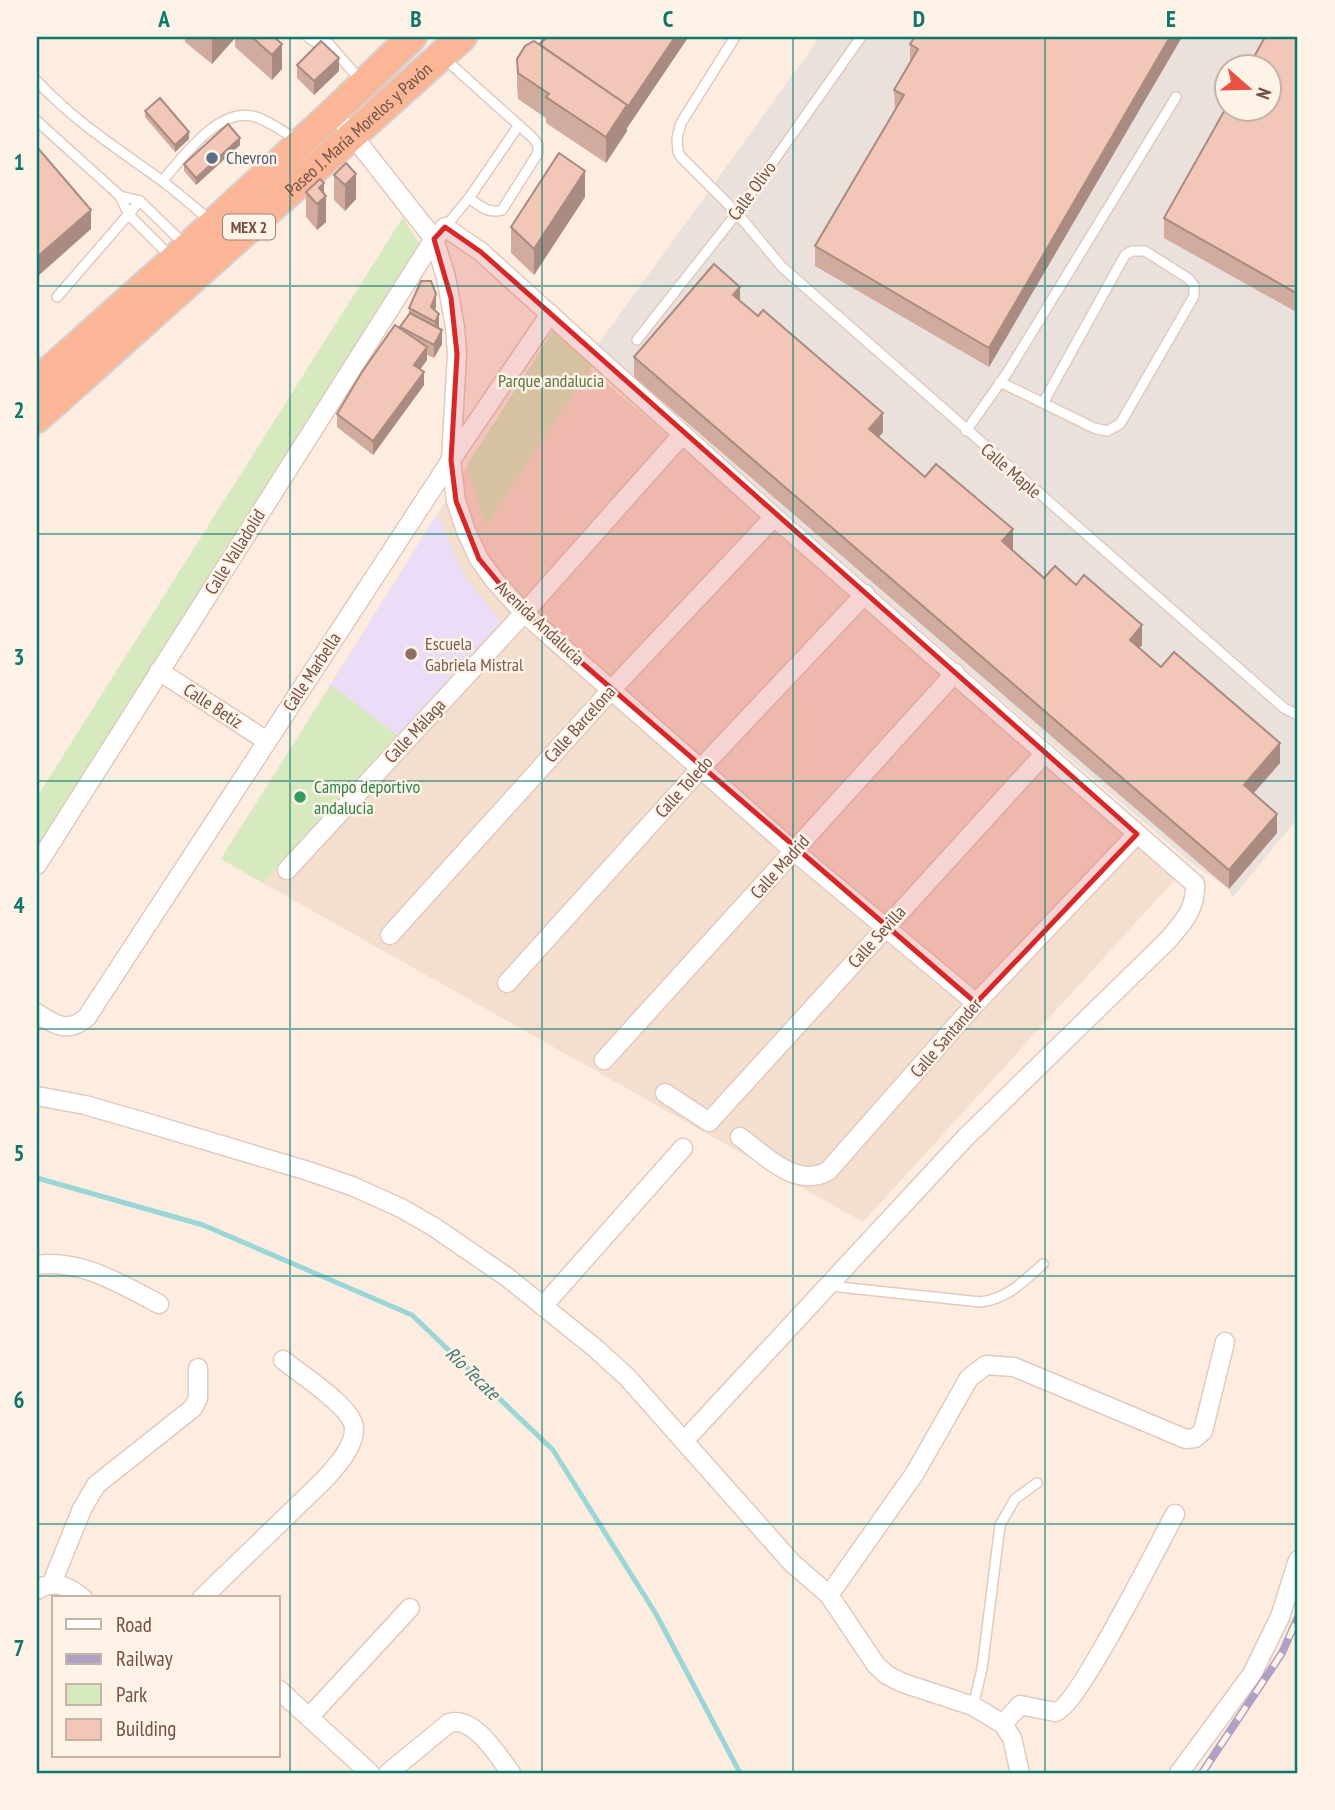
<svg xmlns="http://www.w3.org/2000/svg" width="1335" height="1810" font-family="'PT Sans Narrow',sans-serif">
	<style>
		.residential { fill: #f4dece }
		.industrial { fill: #eae1dc; fill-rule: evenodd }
		.education { fill: #ebddf8 }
		.green { fill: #d6e9bf }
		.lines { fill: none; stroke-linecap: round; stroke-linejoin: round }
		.stream { stroke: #9bd6d7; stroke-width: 5 }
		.service-casing { stroke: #e2cabf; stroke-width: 12 }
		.minor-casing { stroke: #e2cabf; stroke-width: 21 }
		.trunk-casing { stroke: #d8cecb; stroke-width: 32 }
		.service { stroke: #fff; stroke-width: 9 }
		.minor { stroke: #fff; stroke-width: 18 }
		.trunk { stroke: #fab696; stroke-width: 28 }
		.rail-casing { stroke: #afa0c5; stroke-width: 8 }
		.rail { stroke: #fff2e6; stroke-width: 5; stroke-dasharray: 16; stroke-linecap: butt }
		.wall { fill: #d0ab9e }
		.shaded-wall { fill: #a98b81 }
		.building { fill: #f2c7b8; stroke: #a98b81; stroke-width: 2 }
		.marked { fill: #d62828; fill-opacity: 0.2; stroke: #d62828; stroke-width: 5; stroke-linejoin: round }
		.grid { fill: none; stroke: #0f766e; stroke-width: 2; stroke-opacity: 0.55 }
		.service-dot { fill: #5c6f8a; stroke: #fff2e6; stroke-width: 2.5 }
		.education-dot { fill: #8d6e63; stroke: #fff2e6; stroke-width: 2.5 }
		.leisure-dot { fill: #2e9e5b; stroke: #fff2e6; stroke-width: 2.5 }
		.labels { text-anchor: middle; stroke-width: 5; stroke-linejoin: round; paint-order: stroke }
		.shield { fill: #fff2e6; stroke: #9d8177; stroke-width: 2 }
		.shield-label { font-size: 16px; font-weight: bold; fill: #735147 }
		.street-label { font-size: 18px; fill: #735147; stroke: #fff2e6 }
		.service-label { font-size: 18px; fill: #4e5e75; stroke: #fff2e6; text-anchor: start }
		.park-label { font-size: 18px; fill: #587840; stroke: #fff2e6 }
		.education-label { font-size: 18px; fill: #785e54; stroke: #fff2e6; text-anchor: start }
		.leisure-label { font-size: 18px; fill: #27864d; stroke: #fff2e6; text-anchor: start }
		.water-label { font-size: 19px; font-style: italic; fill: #3c7778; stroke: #fff2e6 }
		.neatline { fill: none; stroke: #0f766e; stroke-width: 2.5 }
		.grid-label { font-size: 23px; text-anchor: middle; font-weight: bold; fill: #0f766e }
	</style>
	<rect width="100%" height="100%" fill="#fcede0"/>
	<!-- residential -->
	<path class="residential" d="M552,337L1181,873L863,1222L221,859L437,514Z"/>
	<!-- industrial -->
	<path class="industrial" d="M820,37H1298V818L1232,898L1229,889L1190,862L594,350ZM1226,66H1268V108H1226Z"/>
	<!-- education -->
	<path class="education" d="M437,514L465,578L501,622L397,735L331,685Z"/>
	<!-- green -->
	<g class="green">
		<path d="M403,217L422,248L37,849V797Z"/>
		<path d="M554,329L592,366L486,525L467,465Z"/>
		<path d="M331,685L397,735L263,883L221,859Z"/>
	</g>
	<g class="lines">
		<!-- stream -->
		<path class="stream" d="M37,1178L203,1225L412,1315L553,1450L656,1614L740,1773"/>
		<defs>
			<g id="service">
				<path d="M308,37L318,44L328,43L362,82"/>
				<path d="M735,37L681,123L677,138L678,152L681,157L737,213L782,267L1284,708L1298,715"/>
				<path d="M445,59L533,138L538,145V153L502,210C488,214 480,206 469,198L445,227"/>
				<path d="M37,81C74,121 117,148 161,180C178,193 195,208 212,222"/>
				<path d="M37,121L120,196L129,215L170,256"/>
				<path d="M162,181C184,157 219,105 256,117C271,122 285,133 299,141"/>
				<path d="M120,196L140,201L186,246"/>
				<path d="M469,198L519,125"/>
				<path d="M57,297L140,201"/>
				<path d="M637,340L737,213L861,37"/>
				<path d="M1000,382L1094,428L1107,431L1120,424L1194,296V286L1189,279L1145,251H1132L1125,255L1043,403"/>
				<path d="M966,431L1007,373L1176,97"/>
				<path d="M830,1286L980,1302C1007,1299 1023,1282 1043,1264"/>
				<path d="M973,1706L982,1669L1000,1525L1015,1499L1037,1483"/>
			</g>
			<g id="minor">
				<path d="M346,127L434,239L446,277L455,327L457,354L451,460L456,501L466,531L479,559L495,581L524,613L794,851L976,1003"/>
				<path d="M159,671L267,741"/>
				<path d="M37,865L434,239L445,227L481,252L774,517L1195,884C1196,909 1183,923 1167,941L965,1138L685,1440"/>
				<path d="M287,870L524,613L682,435"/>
				<path d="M390,935L612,689L774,517"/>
				<path d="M507,983L701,768L865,594"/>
				<path d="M37,1013C55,1025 68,1034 87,1017L451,460L550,314"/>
				<path d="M604,1060L955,673"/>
				<path d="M665,1093L709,1122L1045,753"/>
				<path d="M37,1096L85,1105L144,1122L308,1171L352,1186L401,1208L434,1227L507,1277L595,1348L627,1377L792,1563L829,1595L876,1665L887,1675L903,1683L973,1706L1003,1724L1012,1738L1020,1773"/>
				<path d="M740,1137C765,1155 795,1189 828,1171L976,1003L1137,834"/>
				<path d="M37,1265C81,1259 121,1284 159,1304"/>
				<path d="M543,1306L683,1148"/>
				<path d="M52,1583L82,1509L96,1485L193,1408L198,1398V1368"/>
				<path d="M37,1590C54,1579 68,1586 83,1598"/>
				<path d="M829,1595L915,1473L969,1378L986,1365L1014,1367L1186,1439L1195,1438L1203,1431L1225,1342"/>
				<path d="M202,1598L324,1480C335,1468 355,1447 354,1428C353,1407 299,1373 283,1360"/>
				<path d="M278,1689L370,1773"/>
				<path d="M310,1716L410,1608"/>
				<path d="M1003,1724L1020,1705L1055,1712C1077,1708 1159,1543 1175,1514"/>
				<path d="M388,1773L449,1723C474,1715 498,1756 511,1773"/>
				<path d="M1179,1773L1252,1674L1280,1617L1298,1560"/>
			</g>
			<g id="trunk">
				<path d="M37,382L188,247L333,113L412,37"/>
				<path id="s1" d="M37,418L462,37"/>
			</g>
		</defs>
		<!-- service casing -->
		<use href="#service" class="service-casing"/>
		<!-- minor casing -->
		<use href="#minor" class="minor-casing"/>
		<!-- trunk casing -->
		<use href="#trunk" class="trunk-casing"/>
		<!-- service -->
		<use href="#service" class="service"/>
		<!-- minor -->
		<use href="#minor" class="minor"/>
		<!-- trunk -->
		<use href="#trunk" class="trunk"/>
		<defs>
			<path id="rail" d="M1202,1773L1282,1653L1298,1617"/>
		</defs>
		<!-- rail casing -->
		<use href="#rail" class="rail-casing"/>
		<!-- rail -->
		<use href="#rail" class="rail"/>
	</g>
	<!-- wall -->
	<g class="wall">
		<path d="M185,37H274L282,69L272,80L235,47V38L212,64L185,42Z"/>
		<path d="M687,37V39L627,128V131L606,163L546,123V118L518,99L517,85V59L539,44Z"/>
		<path d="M1182,37L989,367L815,266V246L895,110L894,90L910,63V44Z"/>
		<path d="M1298,37V313L1164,238V218Z"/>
		<path d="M297,65L339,71L314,95L297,78Z"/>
		<path d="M145,111L189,139L175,152L145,117Z"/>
		<path d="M240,145L196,185L184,171V164Z"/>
		<path d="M356,174V199L345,211L334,200V175Z"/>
		<path d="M306,192L324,193L326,222L317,230L306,217Z"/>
		<path d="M585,197L534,275L511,253V227Z"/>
		<path d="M740,301L883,432L878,437L925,477L1013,549L1012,550L1044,578L1142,645L1139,648L1161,667L1280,763L1254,793L1277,833L1229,889L634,377V357Z"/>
		<path d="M436,307L435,310L442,344L434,358L427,355V360L420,369L424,385L373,455L337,427V414L409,315V308Z"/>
	</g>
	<!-- shaded-wall -->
	<g class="shaded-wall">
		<path d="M213,37H235V38L212,64V39Z"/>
		<path d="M675,37H687V39L627,128V131L606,163V137Z"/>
		<path d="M1170,37H1182L989,367V348Z"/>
		<path d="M282,44V69L272,80V55Z"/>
		<path d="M339,58V71L314,95V81Z"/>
		<path d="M189,132V139L175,152V145Z"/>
		<path d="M240,138V145L196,185V178Z"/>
		<path d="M585,171V197L534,275V249Z"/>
		<path d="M356,174V199L345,211V185Z"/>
		<path d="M324,183V199L326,196V222L317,230L319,188Z"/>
		<path d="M91,210V229L37,277V257Z"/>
		<path d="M740,287V306L733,295Z"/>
		<path d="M436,294V307L431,320V307Z"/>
		<path d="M439,314V327L435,335V322Z"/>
		<path d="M442,330V344L434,358V345Z"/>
		<path d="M427,347V360L414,378V365Z"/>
		<path d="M424,372V385L373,455V441Z"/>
		<path d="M883,413V432L869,449V429Z"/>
		<path d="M1013,529V549L1002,561V541Z"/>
		<path d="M1142,625V645L1130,659V640Z"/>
		<path d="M1280,743V763L1244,804V785Z"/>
		<path d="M1277,814V833L1229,889V870Z"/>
	</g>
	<!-- building -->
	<g class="building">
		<path d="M252,37H274L282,44L272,55Z"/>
		<path d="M548,37H675L627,108V105L539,44Z"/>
		<path d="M915,37H1170L989,348L815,246L904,95L894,90L918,49L910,44Z"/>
		<path d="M1265,37H1298V294L1164,218L1227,106V108H1269V66H1249Z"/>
		<path d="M321,41L339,58L314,81L297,65Z"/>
		<path d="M534,41L627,105L606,137L546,97L549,94L518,73L517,59L525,46Z"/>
		<path d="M160,98L189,132L175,145L145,111Z"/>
		<path d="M228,124L240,138L196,178L184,164Z"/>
		<path d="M37,147L91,210L37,257Z"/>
		<path d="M559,153L585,171L534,249L511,227Z"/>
		<path d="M346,163L356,174L345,185L334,175Z"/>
		<path d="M320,179L324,183L319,188L326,196L317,204L306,192Z"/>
		<path d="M714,264L740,287L733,295L758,316L763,310L883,413L869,429L925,477L936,464L1013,529L1002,541L1044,578L1055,566L1076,585L1084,575L1142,625L1130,640L1161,667L1174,652L1280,743L1244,785L1277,814L1229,870L634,357Z"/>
		<path d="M421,281H431L436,294L431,307L439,314L435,322L409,308Z"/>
		<path d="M410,313L442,330L434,345L400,327Z"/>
		<path d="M395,325L427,347L414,365L424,372L373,441L337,414L362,372Z"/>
	</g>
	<!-- marked area -->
	<path class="marked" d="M445,227L481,252L1137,834L976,1003L524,613L479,559L456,501L451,460L457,354L451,298L434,239Z"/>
	<!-- grid -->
	<path class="grid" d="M290,37V1773M542,37V1773M793,37V1773M1045,37V1773M37,286H1298M37,534H1298M37,781H1298M37,1029H1298M37,1276H1298M37,1524H1298"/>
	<!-- markers -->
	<circle class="service-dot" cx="212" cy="158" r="7"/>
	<circle class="education-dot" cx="411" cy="654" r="7"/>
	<circle class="leisure-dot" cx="300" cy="797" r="7"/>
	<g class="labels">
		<!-- shield labels -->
		<rect class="shield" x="223" y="214.5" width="52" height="25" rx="5"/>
		<g class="shield-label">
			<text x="249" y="233">MEX 2</text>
		</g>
		<!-- street labels -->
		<g class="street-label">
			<text dy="6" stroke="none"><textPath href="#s1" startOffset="432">Paseo J. María Morelos y Pavón</textPath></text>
			<text transform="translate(752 191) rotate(-54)" y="6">Calle Olivo</text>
			<text transform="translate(1011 471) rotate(41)" y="6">Calle Maple</text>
			<text transform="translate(235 552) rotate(-58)" y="6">Calle Valladolid</text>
			<text transform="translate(540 623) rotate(43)" y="6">Avenida Andalucia</text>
			<text transform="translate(312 672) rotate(-57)" y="6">Calle Marbella</text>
			<text transform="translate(213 706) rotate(33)" y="6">Calle Betiz</text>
			<text transform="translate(580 724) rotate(-48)" y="6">Calle Barcelona</text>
			<text transform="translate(415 731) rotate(-47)" y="6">Calle Málaga</text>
			<text transform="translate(684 787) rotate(-48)" y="6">Calle Toledo</text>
			<text transform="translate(780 867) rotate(-48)" y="6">Calle Madrid</text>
			<text transform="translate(877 937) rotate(-48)" y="6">Calle Sevilla</text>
			<text transform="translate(946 1038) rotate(-49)" y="6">Calle Santander</text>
		</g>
		<!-- service labels -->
		<g class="service-label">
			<text x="226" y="164">Chevron</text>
		</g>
		<!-- park labels -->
		<g class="park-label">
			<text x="551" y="387">Parque andalucia</text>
		</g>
		<!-- education labels -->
		<g class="education-label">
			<text x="425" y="650">Escuela<tspan x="425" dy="21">Gabriela Mistral</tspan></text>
		</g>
		<!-- leisure labels -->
		<g class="leisure-label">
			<text x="314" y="793">Campo deportivo<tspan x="314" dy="21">andalucia</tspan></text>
		</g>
		<!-- water labels -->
		<g class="water-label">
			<text transform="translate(473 1373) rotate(44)" y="7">Río Tecate</text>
		</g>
	</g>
	<!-- border -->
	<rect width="1335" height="1810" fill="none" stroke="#fff2e6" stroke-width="77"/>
	<!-- legend -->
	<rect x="52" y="1596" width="228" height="161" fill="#fff2e6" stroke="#c7b2a6" stroke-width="2"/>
	<rect x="66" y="1619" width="35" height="10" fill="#ffffff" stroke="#c7b2a6" stroke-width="2"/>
	<text x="116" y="1632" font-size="21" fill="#735147">Road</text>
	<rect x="66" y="1654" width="35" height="10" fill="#afa0c5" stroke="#c7b2a6" stroke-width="2"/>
	<text x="116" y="1666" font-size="21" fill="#735147">Railway</text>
	<rect x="66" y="1684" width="35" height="21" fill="#d6e9bf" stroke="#c7b2a6" stroke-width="2"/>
	<text x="116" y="1702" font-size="21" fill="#735147">Park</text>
	<rect x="66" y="1719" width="35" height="21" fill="#f2c7b8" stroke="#c7b2a6" stroke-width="2"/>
	<text x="116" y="1736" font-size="21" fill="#735147">Building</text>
	<!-- north arrow -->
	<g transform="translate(1248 88) rotate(110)"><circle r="33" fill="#fff2e6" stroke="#c7b2a6" stroke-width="2"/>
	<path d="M0-5L12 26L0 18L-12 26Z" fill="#e75244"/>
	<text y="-10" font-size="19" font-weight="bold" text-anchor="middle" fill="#735147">N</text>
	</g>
	<rect x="38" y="38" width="1258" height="1734" class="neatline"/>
	<g class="grid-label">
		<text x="164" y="27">A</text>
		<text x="416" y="27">B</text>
		<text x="668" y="27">C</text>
		<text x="919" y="27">D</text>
		<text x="1171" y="27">E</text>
		<text x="19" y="170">1</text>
		<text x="19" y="418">2</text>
		<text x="19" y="665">3</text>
		<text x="19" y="913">4</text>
		<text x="19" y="1161">5</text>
		<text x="19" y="1408">6</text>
		<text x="19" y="1656">7</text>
	</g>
</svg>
